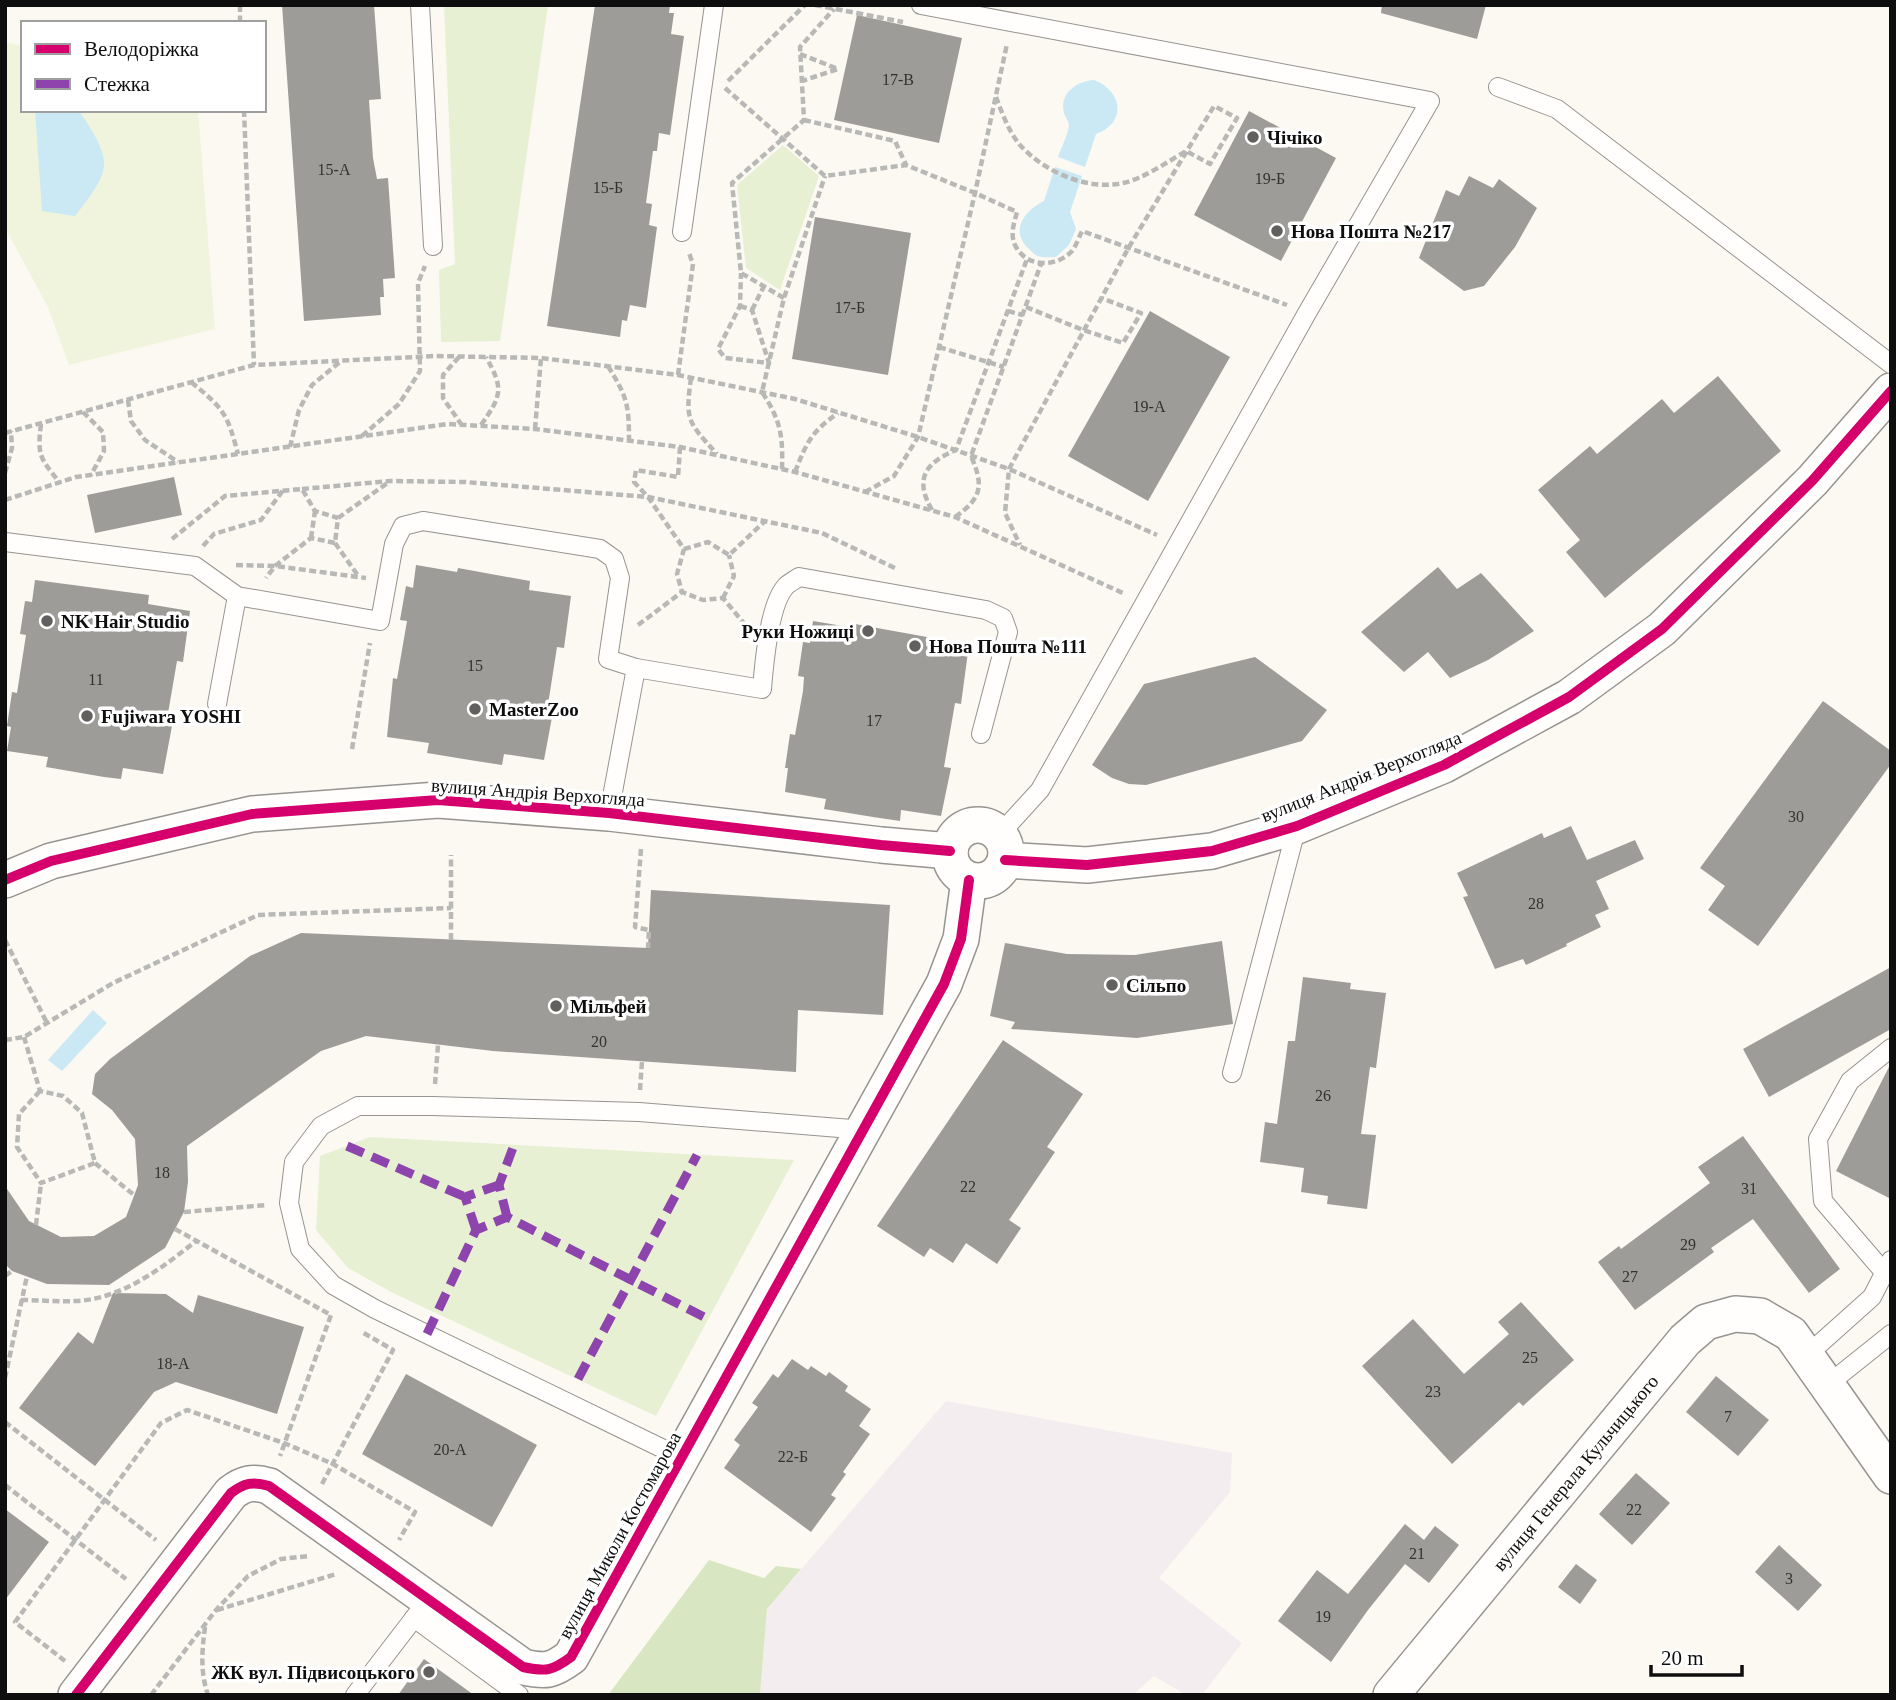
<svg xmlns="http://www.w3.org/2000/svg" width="1896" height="1700" font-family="Georgia,serif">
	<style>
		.industrial { fill: #f3edef }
		.green { fill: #e7f0d3 }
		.forest { fill: #d8e7c1 }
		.pitch { fill: #f0f4dd }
		.water { fill: #cae9f4 }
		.building { fill: #9e9c98 }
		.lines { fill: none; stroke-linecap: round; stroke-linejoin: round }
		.lane-casing { stroke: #959491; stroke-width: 20 }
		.street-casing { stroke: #959491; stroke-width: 38 }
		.path { stroke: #b8b8b6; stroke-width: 4.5; stroke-dasharray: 7 3.5; stroke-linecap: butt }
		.lane { stroke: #fffefd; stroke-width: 18 }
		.street { stroke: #fffefd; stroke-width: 35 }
		.quiet { stroke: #8e44ad; stroke-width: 9; stroke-dasharray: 18 9; stroke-linecap: butt }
		.cycleway-casing { stroke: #fff; stroke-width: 15 }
		.cycleway { stroke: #d6006c; stroke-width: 10 }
		.poi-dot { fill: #61605e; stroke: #fff; stroke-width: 2.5 }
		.labels { text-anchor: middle; stroke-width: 7; stroke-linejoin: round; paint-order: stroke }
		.number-label { font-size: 16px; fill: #323230 }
		.poi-label { font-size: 19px; font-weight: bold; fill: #0e0e0e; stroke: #fff; text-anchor: start }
		.street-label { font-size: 19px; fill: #0e0e0e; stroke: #fff }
	</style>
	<rect width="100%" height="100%" fill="#fcf9f2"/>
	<!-- industrial -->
	<path class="industrial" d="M946,1401L1232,1453L1230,1492L1159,1578L1242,1643L1202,1695H1186L1154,1676L1133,1695H760L767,1609Z"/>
	<!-- green -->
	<g class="green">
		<path d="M444,5H548L500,341L441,342L439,270L455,264Z"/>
		<path d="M783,145L819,176L780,290L746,268L737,185Z"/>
		<path d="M370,1137L794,1160L656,1416L393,1293L348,1268L316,1230L320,1156Z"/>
	</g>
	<!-- forest -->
	<path class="forest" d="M709,1560L764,1578L776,1566L801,1569L767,1609L760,1695H608Z"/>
	<!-- pitch -->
	<path class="pitch" d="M5,42L23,46V110H198L215,329L69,365L47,305L5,228Z"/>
	<!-- water -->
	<g class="water">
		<path d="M1094,80C1123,91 1127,123 1096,134L1085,167L1058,157C1061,148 1069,133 1069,124C1068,120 1065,117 1064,113C1059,93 1077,81 1094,80Z"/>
		<path d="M35,110H78C88,123 106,150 104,166C102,183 85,203 75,216L42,211Z"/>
		<path d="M1055,167L1082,176L1070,212L1076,229L1069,245L1056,257C1051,257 1043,258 1038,256C1035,255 1032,252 1029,249C1009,231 1025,210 1044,201Z"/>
		<path d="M93,1010L107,1023L62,1071L48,1060Z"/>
	</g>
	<!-- building -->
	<g class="building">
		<path d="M282,5H374L381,99L369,100L373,158L377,179L388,178L395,278L383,279L384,297H380L381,315L304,321Z"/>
		<path d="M595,5H670L669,13H674L671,34L684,36L670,135L659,133L657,151H653L646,203L652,204L649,225L657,227L646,308L630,305L627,321L622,320L620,337L547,326Z"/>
		<path d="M1382,5H1486L1477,39L1381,13Z"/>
		<path d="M857,15L962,38L939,143L834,120Z"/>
		<path d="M1249,111L1336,158L1281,261L1194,215Z"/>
		<path d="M1469,176L1493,188L1499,179L1537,208L1515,247L1484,286L1464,291L1419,258L1446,190L1459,196Z"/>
		<path d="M815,217L911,233L888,375L792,359Z"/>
		<path d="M1150,311L1230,357L1148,501L1068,456Z"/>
		<path d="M1718,376L1781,451L1605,598L1566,552L1580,540L1538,490L1590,446L1597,454L1662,399L1674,413Z"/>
		<path d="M174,477L182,515L95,533L87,495Z"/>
		<path d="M416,565L457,572L458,568L530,581L529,590L571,596L564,648L557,647L547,711L553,712L544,760L504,754L502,765L476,761L427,753L429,743L387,737L393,678L397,679L407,621L400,620L406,586L413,588Z"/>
		<path d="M1438,567L1457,589L1481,573L1534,631L1488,660L1450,678L1428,652L1404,672L1361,632Z"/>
		<path d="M35,580L149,595L148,604L190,611L183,662L177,661L166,725L172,726L163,774L123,768L121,779L104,777L46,767L48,757L7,751L11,727L7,726L12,692L17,693L26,635L20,634L25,601L32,602Z"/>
		<path d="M813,621L855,628V624L927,637L926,646L968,652L961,704L955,703L944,767L951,768L941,816L901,810L900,821L873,817L824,809L826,799L785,792L788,768H785L790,734L795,735L803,691L804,677L798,676L803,642L810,643Z"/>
		<path d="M1255,657L1327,710L1302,741L1146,785L1129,784L1112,778L1092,765L1144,684Z"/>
		<path d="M1823,701L1891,751V764L1758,946L1708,910L1725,886L1700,868Z"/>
		<path d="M1571,826L1587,860L1635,840L1644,859L1596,881L1609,909L1595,915L1601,927L1566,944L1567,946L1526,965L1523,959L1495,969L1463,897L1468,896L1457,873L1542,833L1544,838Z"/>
		<path d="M651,890L890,905L883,1015L798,1010L796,1072L493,1051L366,1036L321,1051L187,1146L188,1182L184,1212L165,1248L109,1285L47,1284L12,1271L5,1264V1186L29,1221L61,1237L94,1236L126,1217L138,1185L135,1139L112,1110L92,1094L95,1074L110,1059L250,956L301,933L648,948Z"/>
		<path d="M1222,941L1233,1024L1137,1038L1011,1029L1015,1022L990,1016L1005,943L1067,954L1135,955Z"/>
		<path d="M1891,967V1029L1769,1097L1743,1049Z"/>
		<path d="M1303,977L1351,983L1350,989L1386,993L1376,1068L1370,1067L1361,1134L1376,1135L1367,1209L1327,1204L1328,1196L1301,1192L1304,1168L1260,1162L1265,1122L1277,1124L1288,1041H1295Z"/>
		<path d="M1003,1040L1083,1094L1047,1147L1055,1152L1009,1220L1021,1228L997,1264L966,1243L953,1263L930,1248L924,1257L877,1226Z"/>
		<path d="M1891,1063V1199L1836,1171Z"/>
		<path d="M1743,1136L1840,1269L1809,1293L1753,1219L1711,1248L1714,1252L1635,1310L1598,1262L1619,1246L1621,1249L1710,1183L1698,1167Z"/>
		<path d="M113,1293L166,1294L193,1313L198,1295L304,1327L277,1414L176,1382L154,1392L95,1466L19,1408L78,1332L93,1344Z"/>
		<path d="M1521,1302L1574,1360L1523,1406L1519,1402L1452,1464L1362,1366L1413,1319L1464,1374L1509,1334L1498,1322Z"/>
		<path d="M792,1359L808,1370L811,1366L826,1376L829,1372L848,1386L845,1391L871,1409L859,1426L870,1434L843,1472L846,1474L831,1495L836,1498L811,1532L724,1468L740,1445L734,1440L758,1407L752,1403L773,1374L778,1378Z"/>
		<path d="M406,1374L537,1445L492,1527L362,1454Z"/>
		<path d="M1716,1376L1769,1420L1738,1456L1686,1412Z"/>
		<path d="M1636,1473L1670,1503L1632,1545L1599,1514Z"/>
		<path d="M5,1509L49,1542L5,1600Z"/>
		<path d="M1405,1524L1424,1540L1435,1526L1459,1545L1429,1583L1405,1564L1368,1610L1331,1662L1278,1621L1317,1570L1348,1594Z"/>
		<path d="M1779,1545L1822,1585L1798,1611L1755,1572Z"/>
		<path d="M1576,1564L1597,1580L1580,1604L1558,1587Z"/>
		<path d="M424,1659L474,1695H398Z"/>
	</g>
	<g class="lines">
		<defs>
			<g id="lane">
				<path d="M420,5L433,246"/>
				<path d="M921,5L1430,101L1307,313L1040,790L999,835"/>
				<path d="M1498,87L1557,109L1891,364"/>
				<path d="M682,232L714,5"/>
				<path d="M5,542L195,566L237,596L380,621L394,544L403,526L423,521L600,549L614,559L620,578L608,659L636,668L762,689C764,664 769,604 786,586C789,583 795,580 799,577L986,610L1003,618L1008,632L981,734"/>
				<path d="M217,704L237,596"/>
				<path d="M609,813L636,668"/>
				<path d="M1232,1073L1297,826"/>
				<path d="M1884,1272L1823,1201L1818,1139L1850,1081L1891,1048"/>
				<path d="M1806,1356L1872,1297L1891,1260"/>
				<path d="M1826,1386L1891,1334"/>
				<path d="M682,1458L375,1309L333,1285L300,1249L289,1203L294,1162L321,1126L358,1106H432L639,1112L864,1130"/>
				<path d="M414,1618L519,1695"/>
				<path d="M355,1695L421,1609"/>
			</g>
			<g id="street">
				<circle cx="978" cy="853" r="28"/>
				<path d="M1005,860L1087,865L1212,851L1297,826L1444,765L1569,697L1662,629L1812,481L1891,391"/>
				<path d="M5,880L51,861L252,814L438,800L609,813L881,845L950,851"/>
				<path d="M76,1695L231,1493C244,1483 253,1481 269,1486L523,1667C546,1672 552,1671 571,1657L944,984L961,939L969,880"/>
				<path id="s1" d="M1391,1695L1685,1340L1706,1322L1735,1314L1760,1316L1791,1334L1891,1476"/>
			</g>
		</defs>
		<!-- lane casing -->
		<use href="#lane" class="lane-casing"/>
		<!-- street casing -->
		<use href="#street" class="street-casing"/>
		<!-- path -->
		<g class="path">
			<path d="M240,5V23"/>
			<path d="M815,5L903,22"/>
			<path d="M800,54L838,69L802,81"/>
			<path d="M728,81L805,5"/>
			<path d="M725,88L825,176L906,165L975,193L1017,212C1014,223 1010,234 1015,245C1026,268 1056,268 1072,251C1076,246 1079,237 1082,231L1287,305"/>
			<path d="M996,97C1002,113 1009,132 1020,145C1044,172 1088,191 1123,183C1143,179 1169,161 1186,151L1210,164L1237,118L1214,106L1129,247L1009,469L1005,513L1020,545"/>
			<path d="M244,110L254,365"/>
			<path d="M804,120L895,141L906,165"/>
			<path d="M784,298L741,273L732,183L804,120L800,47L834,9"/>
			<path d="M740,306L752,310L769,363L725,358L718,349L740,306L741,273"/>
			<path d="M1026,307L1083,330L1123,343L1141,313L1101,298"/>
			<path d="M752,310L764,286"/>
			<path d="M1008,311L1023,315"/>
			<path d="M939,347L1004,367"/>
			<path d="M459,357L443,375V398L461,424"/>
			<path d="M608,366C627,397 629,404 629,440"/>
			<path d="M678,375L693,264L689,253"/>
			<path d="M691,378C685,421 688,422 717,454"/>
			<path d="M191,382C224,409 227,413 238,454"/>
			<path d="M128,400L131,421L145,440L178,462"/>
			<path d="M83,412L103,432L104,451L91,475"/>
			<path d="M41,424C37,456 40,458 60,483"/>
			<path d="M481,425C502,395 504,389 486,357"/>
			<path d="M535,429L541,358"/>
			<path d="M5,433L254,365L435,356L541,358L678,375L795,399L918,437L1009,469L1157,535"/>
			<path d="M362,436L399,404L420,371L418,283L425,266"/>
			<path d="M290,447L299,410L312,385L341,361"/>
			<path d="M680,447L678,477L636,470L634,482L648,497L684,549L677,574L682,592"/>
			<path d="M782,469C783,436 781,421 762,392L784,298L825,176"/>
			<path d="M795,472C807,442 811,432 838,413"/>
			<path d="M5,473L12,448L11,431"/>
			<path d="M302,489L390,481L465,482L648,497L822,533L897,569"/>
			<path d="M865,492L894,476L918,437L975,193L1007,44"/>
			<path d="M5,500L76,477L448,424L535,429L680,447L795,472L955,517L1125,594"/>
			<path d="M932,510C914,479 925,463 956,450L1027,259"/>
			<path d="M955,517C982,498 984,486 971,456L1041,264"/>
			<path d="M338,518L389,482"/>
			<path d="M311,538L315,511"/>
			<path d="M172,539L225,496L302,489L315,511L338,518L335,543L311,538L275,566L266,578"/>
			<path d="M335,543L359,577"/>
			<path d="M203,546L214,534L261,520L284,489"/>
			<path d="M684,549L708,542L729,555L764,522"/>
			<path d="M236,565L275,566L366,578"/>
			<path d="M723,598L734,576L729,555"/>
			<path d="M638,625L682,592L703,600L723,598L747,627"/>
			<path d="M352,749L370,643"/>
			<path d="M641,849L635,927L649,930L648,948"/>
			<path d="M5,940L47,1023"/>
			<path d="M451,940V855"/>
			<path d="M24,1037L40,1091L63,1096L82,1113L95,1163L41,1183L17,1147L19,1114L40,1091"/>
			<path d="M5,1040L24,1037L113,983L258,915L451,908"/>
			<path d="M435,1084L438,1045"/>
			<path d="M640,1090L642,1061"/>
			<path d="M95,1163L134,1195"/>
			<path d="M184,1212L267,1205"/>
			<path d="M36,1225L41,1183"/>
			<path d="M175,1229L331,1315L280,1456"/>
			<path d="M5,1276L12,1271"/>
			<path d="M21,1300C40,1300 58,1302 76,1301C122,1299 162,1268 196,1241"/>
			<path d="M5,1378L27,1276"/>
			<path d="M5,1422L156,1540"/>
			<path d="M322,1484L393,1350L362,1332"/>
			<path d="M5,1485L126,1579"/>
			<path d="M217,1610L336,1574"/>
			<path d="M205,1627C202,1650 200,1672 208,1695"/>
			<path d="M65,1661L15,1622L161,1423L187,1410L284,1443L333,1464L415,1512L399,1540"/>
			<path d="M151,1695L216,1610L248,1576L281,1559L309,1556"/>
		</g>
		<!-- lane -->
		<use href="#lane" class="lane"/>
		<!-- street -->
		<use href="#street" class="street"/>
		<!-- quiet -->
		<g class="quiet">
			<path d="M347,1146L465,1197"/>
			<path d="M507,1217L499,1185L514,1145"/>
			<path d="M476,1230L465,1197L499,1185"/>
			<path d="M427,1334L476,1230L507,1217L708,1319"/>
			<path d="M578,1379L697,1155"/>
		</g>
		<defs>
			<g id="cycleway">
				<path d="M1005,860L1087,865L1212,851L1297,826L1444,765L1569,697L1662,629L1812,481L1891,391"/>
				<path d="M5,880L51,861L252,814L438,800L609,813L881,845L950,851"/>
				<path d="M76,1695L231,1493C244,1483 253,1481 269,1486L523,1667C546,1672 552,1671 571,1657L944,984L961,939L969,880"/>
			</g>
		</defs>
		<!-- cycleway casing -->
		<use href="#cycleway" class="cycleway-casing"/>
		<!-- cycleway -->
		<use href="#cycleway" class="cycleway"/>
	</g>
	<!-- markers -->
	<g class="poi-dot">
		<circle cx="1253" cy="137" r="7"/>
		<circle cx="1277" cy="231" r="7"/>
		<circle cx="47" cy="621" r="7"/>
		<circle cx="868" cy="631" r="7"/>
		<circle cx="915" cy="646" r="7"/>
		<circle cx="475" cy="709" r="7"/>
		<circle cx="87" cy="716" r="7"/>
		<circle cx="1112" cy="985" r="7"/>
		<circle cx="556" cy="1006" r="7"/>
		<circle cx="429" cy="1672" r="7"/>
	</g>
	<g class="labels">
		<!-- number labels -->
		<g class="number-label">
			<text x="898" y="85">17-В</text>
			<text x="334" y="175">15-А</text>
			<text x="1270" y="184">19-Б</text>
			<text x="608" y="193">15-Б</text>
			<text x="850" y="313">17-Б</text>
			<text x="1149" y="412">19-А</text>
			<text x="475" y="671">15</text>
			<text x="96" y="685">11</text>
			<text x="874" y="726">17</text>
			<text x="1796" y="822">30</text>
			<text x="1536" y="909">28</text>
			<text x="599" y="1047">20</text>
			<text x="1323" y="1101">26</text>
			<text x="162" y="1178">18</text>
			<text x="968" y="1192">22</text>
			<text x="1749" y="1194">31</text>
			<text x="1688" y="1250">29</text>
			<text x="1630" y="1282">27</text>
			<text x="1530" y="1363">25</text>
			<text x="173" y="1369">18-А</text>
			<text x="1433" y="1397">23</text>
			<text x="1728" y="1422">7</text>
			<text x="450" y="1455">20-А</text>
			<text x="793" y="1462">22-Б</text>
			<text x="1634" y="1515">22</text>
			<text x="1417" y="1559">21</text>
			<text x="1789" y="1584">3</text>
			<text x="1323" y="1622">19</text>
		</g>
		<!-- poi labels -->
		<g class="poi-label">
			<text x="1267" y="144">Чічіко</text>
			<text x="1291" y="238">Нова Пошта №217</text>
			<text x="61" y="628">NK Hair Studio</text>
			<text x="854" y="638" text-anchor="end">Руки Ножиці</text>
			<text x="929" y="653">Нова Пошта №111</text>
			<text x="489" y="716">MasterZoo</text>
			<text x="101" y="723">Fujiwara YOSHI</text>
			<text x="1126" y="992">Сільпо</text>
			<text x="570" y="1013">Мільфей</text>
			<text x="415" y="1679" text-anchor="end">ЖК вул. Підвисоцького</text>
		</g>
		<!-- street labels -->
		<g class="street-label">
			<text transform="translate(1361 776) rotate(-22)" y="7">вулиця Андрія Верхогляда</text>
			<text transform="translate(538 792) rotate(4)" y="7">вулиця Андрія Верхогляда</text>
			<text dy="7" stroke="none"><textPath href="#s1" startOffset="289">вулиця Генерала Кульчицького</textPath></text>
			<text transform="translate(619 1535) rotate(-61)" y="7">вулиця Миколи Костомарова</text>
		</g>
	</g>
	<!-- border -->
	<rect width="1896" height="1700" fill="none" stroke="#0e0e0e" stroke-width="14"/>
	<!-- legend -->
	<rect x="21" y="21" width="245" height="91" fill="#ffffff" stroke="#9f9f9f" stroke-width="2"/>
	<rect x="35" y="44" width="35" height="10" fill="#d6006c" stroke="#9f9f9f" stroke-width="2"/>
	<text x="84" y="56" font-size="21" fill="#0e0e0e">Велодоріжка</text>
	<rect x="35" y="79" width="35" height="10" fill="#8e44ad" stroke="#9f9f9f" stroke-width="2"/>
	<text x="84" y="91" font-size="21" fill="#0e0e0e">Стежка</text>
	<!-- scale -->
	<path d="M1651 1665v10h91v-10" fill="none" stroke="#0e0e0e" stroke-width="3.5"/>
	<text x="1661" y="1665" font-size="21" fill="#0e0e0e" stroke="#ffffff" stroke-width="5" paint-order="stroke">20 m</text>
</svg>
